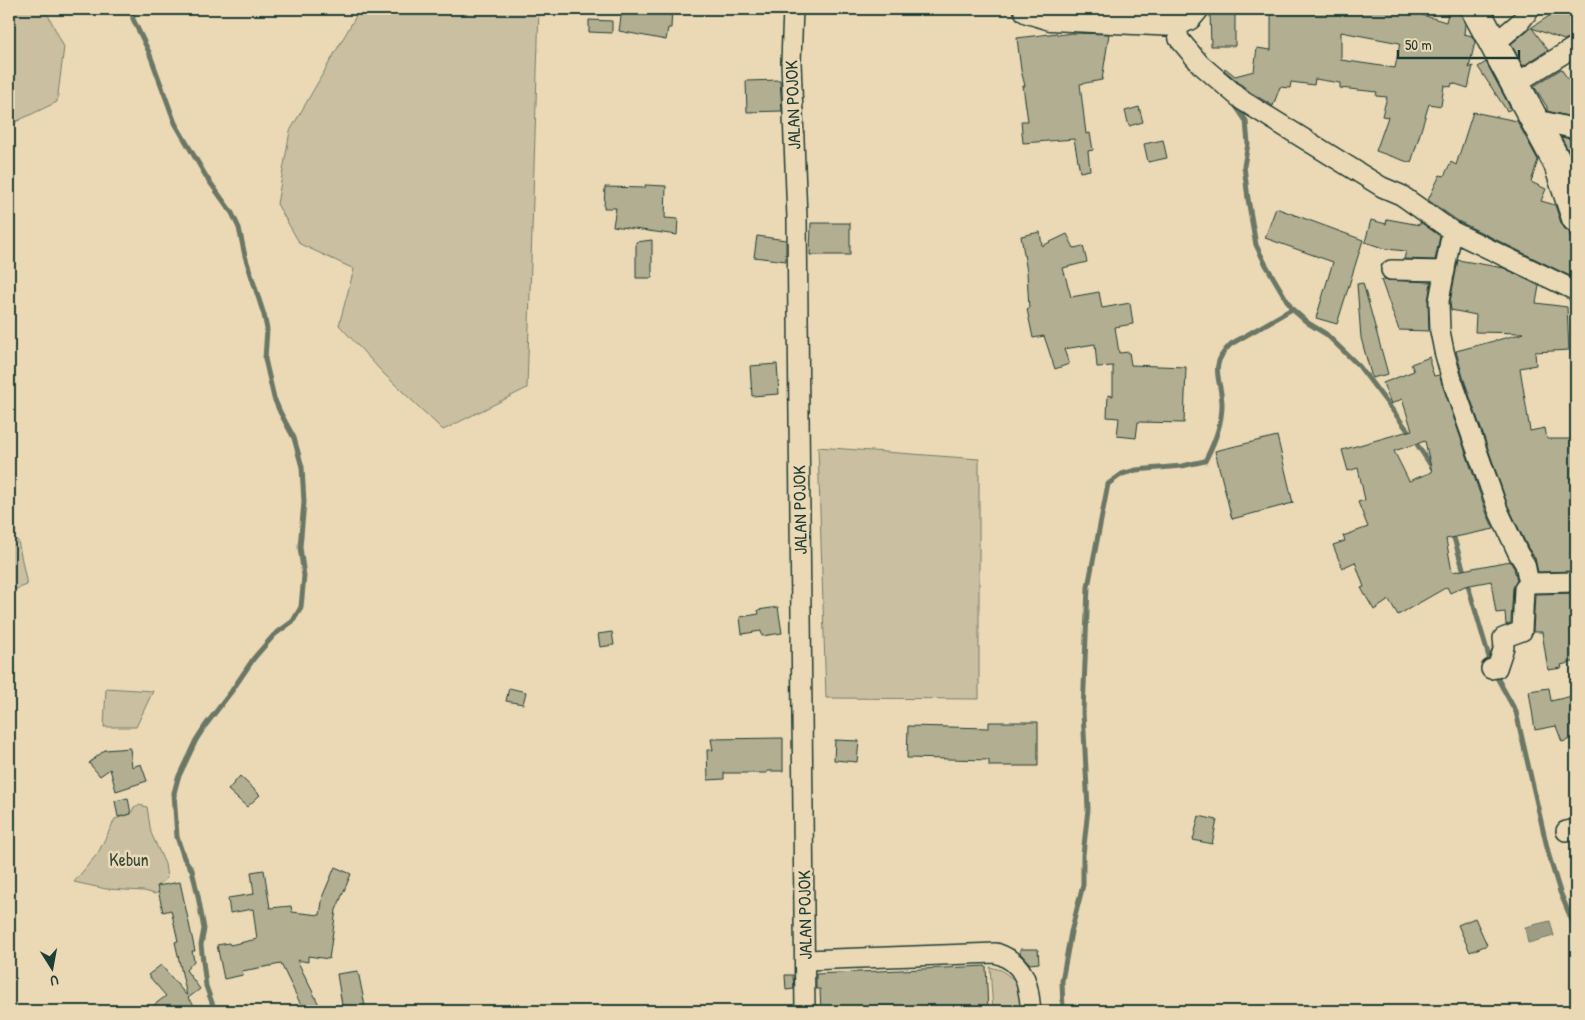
<svg xmlns="http://www.w3.org/2000/svg" width="1585" height="1020" font-family="'Patrick Hand',sans-serif">
	<style>
		.green { fill: #cac0a1; stroke: #747e6a }
		.water { fill: #9d9d85; stroke: #6b7765 }
		.lines { fill: none; stroke-linecap: round; stroke-linejoin: round }
		.stream { stroke: #6b7765; stroke-width: 5 }
		.building { fill: #b2ae92; stroke: #1f3d34; fill-rule: evenodd }
		.minor-casing { stroke: #1f3d34; stroke-width: 22 }
		.primary-casing { stroke: #1f3d34; stroke-width: 31 }
		.minor { stroke: #ebd9b6; stroke-width: 19 }
		.primary { stroke: #ebd9b6; stroke-width: 28 }
		.labels { text-anchor: middle; stroke-width: 5; stroke-linejoin: round; paint-order: stroke }
		.street-label { font-size: 18px; fill: #1f3d34; stroke: #ebd9b6 }
		.park-label { font-size: 18px; fill: #304a3f; stroke: #ebd9b6 }
	</style>
	<rect width="100%" height="100%" fill="#ebd9b6"/>
	<filter id="ink" filterUnits="userSpaceOnUse"><feTurbulence type="fractalNoise" baseFrequency=".02" numOctaves="2"/><feDisplacementMap in="SourceGraphic" scale="10" xChannelSelector="R" yChannelSelector="G"/><feConvolveMatrix kernelMatrix="1 2 1 2 8 2 1 2 1" color-interpolation-filters="sRGB"/></filter>
	<g filter="url(#ink)">
		<!-- green -->
		<g class="green">
			<path d="M9,9H45L64,47L57,102L9,125Z"/>
			<path d="M360,9H539L527,388L443,430L383,373L339,325L354,269L300,244L277,204L290,131Z"/>
			<path d="M818,447L979,459V699L826,698Z"/>
			<path d="M9,535L18,541L27,585L17,589H9Z"/>
			<path d="M106,688L153,691L136,727H104Z"/>
			<path d="M139,805L147,807L151,833L165,864L167,878L158,886L159,892L155,894L144,891L106,889L74,882L98,853L115,819L131,814L134,807Z"/>
			<path d="M990,967L1001,970L1025,988L1027,1011H993Z"/>
		</g>
		<!-- water -->
		<path class="water" d="M1550,921L1554,936L1528,943L1525,927Z"/>
		<g class="lines">
			<!-- stream -->
			<g class="stream">
				<path d="M132,9L133,19L149,52L175,123L207,178L232,213L239,228L245,256L264,315L267,329L265,359L274,398L280,412L294,438L302,467L304,502L300,547L304,576L301,607L293,621L274,635L254,658L231,692L205,726L196,740L178,778L174,793L177,837L184,858L192,870L198,896L204,929L201,945L206,986L215,1011"/>
				<path d="M1236,106L1246,121L1248,144L1244,166L1248,199L1256,245L1266,265L1292,309L1308,323L1326,334L1359,366L1409,432L1435,472"/>
				<path d="M1452,531L1491,664"/>
				<path d="M1494,672L1516,712L1549,856L1560,892L1576,930"/>
				<path d="M1063,1011L1062,981L1071,932L1083,885V855L1088,809L1083,712L1088,587L1108,484L1122,474L1136,470L1182,466L1205,461C1214,444 1222,425 1222,405C1222,379 1207,367 1231,344L1292,309"/>
			</g>
		</g>
		<!-- building -->
		<g class="building">
			<path d="M622,9H672L671,28H668L666,40L619,31Z"/>
			<path d="M1271,9H1402L1446,22L1448,13L1461,14L1465,24L1464,34L1472,36L1475,42L1469,68L1473,66L1468,88L1452,83L1451,87L1444,85L1441,106L1429,104L1411,163L1376,151L1388,117L1382,116L1387,97L1376,96L1377,92L1340,88V83L1315,79L1314,85L1291,82L1290,88L1280,87L1273,106L1250,92L1224,70L1225,68L1235,76L1254,71L1257,48L1271,50ZM1341,32L1400,43L1395,68L1341,60Z"/>
			<path d="M1560,9H1576V35L1564,40L1532,28L1548,50L1523,66L1511,44L1529,29Z"/>
			<path d="M1210,12L1235,13V46H1211Z"/>
			<path d="M589,20L612,21V33L589,32Z"/>
			<path d="M1057,33L1058,35L1071,33L1109,34L1102,80L1080,84L1086,134L1090,133L1093,150L1088,151L1090,170L1080,172L1074,139L1023,143L1021,121H1028L1023,86H1025L1021,70L1017,38Z"/>
			<path d="M1486,62L1511,109L1507,111L1478,67Z"/>
			<path d="M1561,69L1576,90V118L1547,111V107L1534,86Z"/>
			<path d="M780,80L782,111L747,112L746,81Z"/>
			<path d="M1139,107L1143,122L1129,126L1125,111Z"/>
			<path d="M1473,112L1517,121L1538,160L1531,182L1546,189L1541,201L1555,205L1561,223L1565,229L1569,232L1576,253V279L1458,221L1428,200L1440,175L1444,176L1451,162L1456,165Z"/>
			<path d="M1561,137L1576,140V169L1572,157Z"/>
			<path d="M1163,140L1167,158L1148,162L1144,144Z"/>
			<path d="M645,185L666,186L665,218L678,219L677,235L613,226L616,208H604L605,187L645,188Z"/>
			<path d="M1276,208L1363,240L1337,324L1316,318L1333,262L1265,238Z"/>
			<path d="M1387,219L1420,225V222L1440,236L1435,260L1404,259L1406,251L1386,249L1365,242L1371,220L1386,224Z"/>
			<path d="M811,223H850V255H810Z"/>
			<path d="M1040,232L1042,246L1067,234L1074,248L1083,246L1087,262L1063,268L1071,297L1099,292L1102,308L1130,303L1133,324L1115,327L1119,353L1129,352L1131,365L1186,367L1184,423L1138,422L1136,438L1117,436L1119,418L1107,417L1108,395L1113,396V366L1097,367L1095,344L1064,349L1069,364L1055,369L1044,336L1033,338L1027,309H1029L1027,272L1021,236Z"/>
			<path d="M757,236L786,240V261L754,257Z"/>
			<path d="M652,240V278H636V242Z"/>
			<path d="M1458,260L1504,268L1539,286L1536,303L1567,307L1569,350L1535,352L1536,365L1520,368L1530,431L1545,428L1547,439H1576V506H1574L1573,547L1576,546V571L1538,572L1535,558L1528,548L1508,506L1463,377L1456,351L1524,333L1475,332L1476,315L1451,310L1450,302Z"/>
			<path d="M1381,280L1431,282L1428,301L1429,331L1399,330Z"/>
			<path d="M1363,283L1388,374L1372,378L1361,338L1357,284Z"/>
			<path d="M1430,357V364L1434,376L1439,375L1487,514L1494,529L1446,539L1452,572L1510,561L1514,568L1517,580L1513,588L1511,623L1506,625L1505,612L1496,613L1491,581L1465,586L1450,593L1447,587L1398,615L1389,600L1374,610L1361,588L1364,587L1355,562L1342,568L1333,545L1345,541L1343,536L1368,527L1358,502L1365,500L1358,468L1348,471L1342,450L1412,430L1402,399L1391,404L1383,383L1414,371L1411,364ZM1425,441L1432,472L1409,481L1394,451Z"/>
			<path d="M777,364L779,394L752,396L750,366Z"/>
			<path d="M1277,436L1293,503L1232,519L1215,451Z"/>
			<path d="M1576,593V661L1561,665L1562,668L1548,670L1542,632H1533L1535,594Z"/>
			<path d="M778,607L782,633L762,636L761,631L742,634L740,617L759,614L758,610Z"/>
			<path d="M612,632L614,645L600,647L598,634Z"/>
			<path d="M509,688L526,692L523,704L506,701Z"/>
			<path d="M1549,688L1551,701L1576,695V737L1562,742L1556,726L1535,730L1529,691Z"/>
			<path d="M989,722H1038V766H989V760L907,758L908,726L989,728Z"/>
			<path d="M783,738V771H767V773H724V779L708,780L707,750H713L711,739Z"/>
			<path d="M835,740L859,741L857,762L834,760Z"/>
			<path d="M130,748L132,767L141,764L147,781L116,791L110,769L100,776L89,763L105,750Z"/>
			<path d="M240,776L260,795L247,807L228,790Z"/>
			<path d="M128,798L131,814L118,817L115,801Z"/>
			<path d="M1199,816L1217,820L1212,844L1193,840Z"/>
			<path d="M335,867L351,874L336,910L329,959L308,956V962L297,960L322,1011H308L300,1003L281,964L242,971L243,975L224,979L217,945L229,943L230,945L257,939L253,909L230,913L228,898L254,894L251,872L264,870L270,908L291,906L292,912L320,915L323,895Z"/>
			<path d="M180,882L195,951H192L194,961L186,970L200,989L188,998L199,1011H146L166,996L148,975L161,965L187,996L175,942L178,941L171,910L163,912L157,886Z"/>
			<path d="M1475,918L1487,945L1470,952L1458,925Z"/>
			<path d="M1020,949H1038L1039,963L1030,964L1020,953Z"/>
			<path d="M986,966L988,1011H821L820,989H816V974Z"/>
			<path d="M358,971L366,1011H343L337,974Z"/>
			<path d="M785,975H793L794,989L786,990Z"/>
		</g>
		<g class="lines">
			<defs>
				<g id="minor">
					<path d="M793,9L791,62L797,218L805,1011"/>
					<path d="M1176,22L1179,39L1200,64L1243,101L1382,187L1401,195L1452,231L1576,291"/>
					<path d="M1494,44L1519,23L1530,9"/>
					<path d="M1515,84L1576,46"/>
					<path d="M1533,119L1576,129"/>
					<path d="M1452,231L1439,301L1440,331L1444,351L1452,380L1498,510L1518,553L1525,564L1529,583L1524,589L1522,631L1503,638L1504,647L1497,668L1491,669"/>
					<path d="M1391,270L1445,271"/>
					<path d="M1529,583L1576,582"/>
					<path d="M1566,831L1576,829"/>
					<path d="M806,960L996,953C1026,963 1028,984 1031,1011"/>
				</g>
				<g id="primary">
					<path d="M1028,9L1051,16L1176,22L1188,16L1194,9"/>
					<path d="M1475,9L1558,164L1576,218"/>
				</g>
			</defs>
			<!-- minor casing -->
			<use href="#minor" class="minor-casing"/>
			<!-- primary casing -->
			<use href="#primary" class="primary-casing"/>
			<!-- minor -->
			<use href="#minor" class="minor"/>
			<!-- primary -->
			<use href="#primary" class="primary"/>
		</g>
	</g>
	<g class="labels">
		<!-- street labels -->
		<g class="street-label">
			<text transform="translate(793 105) rotate(-92)" y="6">JALAN POJOK</text>
			<text transform="translate(800 510) rotate(-91)" y="6">JALAN POJOK</text>
			<text transform="translate(805 915) rotate(-91)" y="6">JALAN POJOK</text>
		</g>
		<!-- park labels -->
		<g class="park-label">
			<text x="129" y="866">Kebun</text>
		</g>
	</g>
	<!-- margin -->
	<rect width="1585" height="1020" fill="none" stroke="#ebd9b6" stroke-width="30"/>
	<rect x="15" y="15" width="1555" height="990" fill="none" stroke="#1f3d34" stroke-width="2" filter="url(#ink)"/>
	<!-- north arrow -->
	<g transform="translate(52 968) rotate(169)" stroke="#ebd9b6" stroke-width="4" paint-order="stroke">
	<path d="M0-4L9 19L0 12L-9 19Z" fill="#1f3d34"/>
	<text y="-8" font-size="14" font-weight="bold" text-anchor="middle" fill="#1f3d34">U</text>
	</g>
	<!-- scale -->
	<path d="M1398 50v8h121v-8" fill="none" stroke="#1f3d34" stroke-width="2.5"/>
	<text x="1405" y="50" font-size="15" fill="#1f3d34" stroke="#ebd9b6" stroke-width="4" paint-order="stroke">50 m</text>
</svg>
